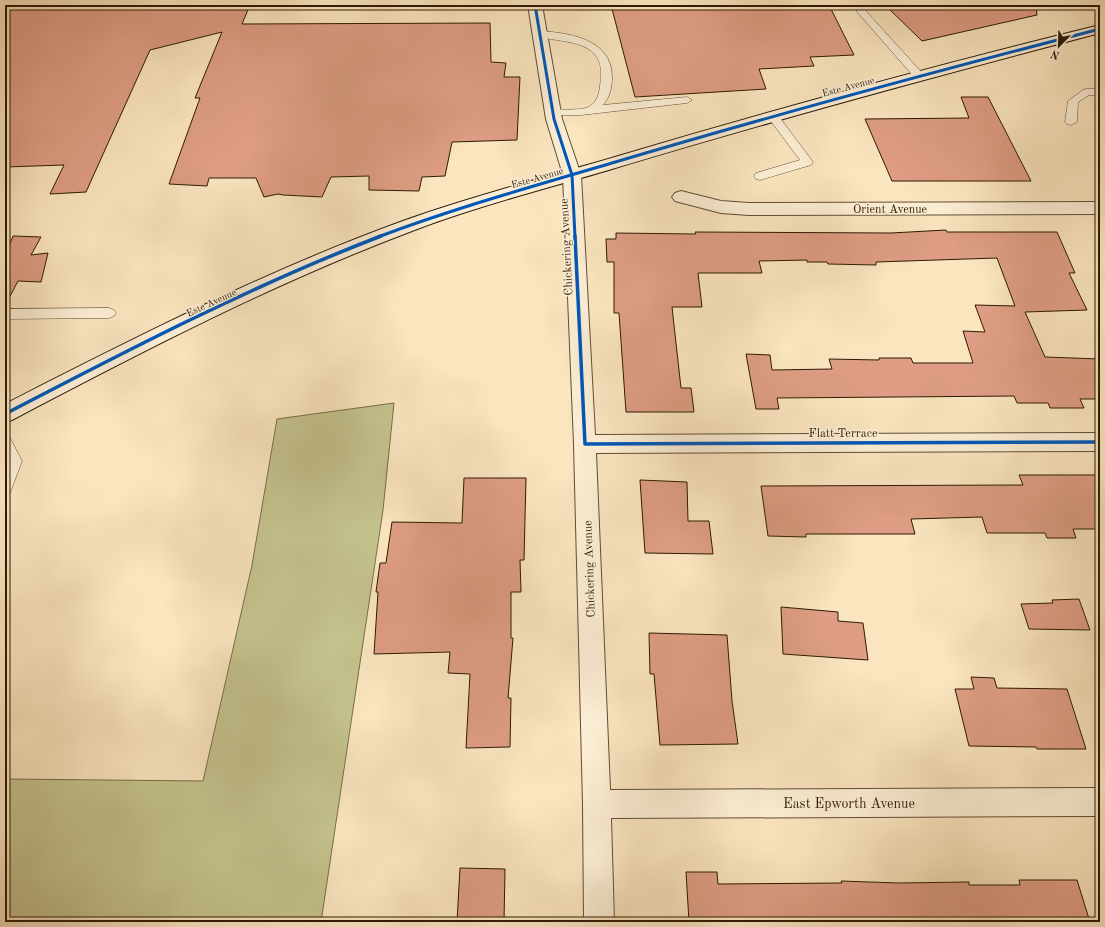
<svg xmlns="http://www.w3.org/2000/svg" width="1105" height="927" font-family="'Old Standard TT',serif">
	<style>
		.green { fill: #c4c38e; stroke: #786e48 }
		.building { fill: #de9d84; stroke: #2c1a03 }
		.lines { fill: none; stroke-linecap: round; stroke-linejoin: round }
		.lane-casing { stroke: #604d32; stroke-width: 1 }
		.street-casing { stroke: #604d32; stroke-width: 2 }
		.secondary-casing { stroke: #2c1a03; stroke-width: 2 }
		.lane { fill: #fceed5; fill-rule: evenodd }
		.street { fill: #fceed5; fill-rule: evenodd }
		.secondary { fill: #fceed5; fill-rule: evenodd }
		.cycleway-far1-casing { stroke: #fceed5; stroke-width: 5 }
		.cycleway-casing { stroke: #fceed5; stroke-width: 6 }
		.cycleway-far1 { stroke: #0057b8; stroke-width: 3 }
		.cycleway { stroke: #0057b8; stroke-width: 3.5 }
		.labels { text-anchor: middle; stroke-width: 3; stroke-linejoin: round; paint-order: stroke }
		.far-street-label { font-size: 10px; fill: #2c1a03; stroke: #fceed5 }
		.street-label { font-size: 12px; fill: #2c1a03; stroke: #fceed5 }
		.near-street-label { font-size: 14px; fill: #2c1a03; stroke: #fceed5 }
	</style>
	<rect width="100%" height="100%" fill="#fae5bf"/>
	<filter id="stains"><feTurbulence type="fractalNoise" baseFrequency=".005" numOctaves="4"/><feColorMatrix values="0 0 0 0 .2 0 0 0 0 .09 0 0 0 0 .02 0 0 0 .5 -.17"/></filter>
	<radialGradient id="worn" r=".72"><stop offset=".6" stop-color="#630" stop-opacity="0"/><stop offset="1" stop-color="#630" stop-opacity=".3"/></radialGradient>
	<!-- green -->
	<path class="green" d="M394,403L383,510L321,922H5V779L203,781L252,565L277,419Z"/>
	<!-- building -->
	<g class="building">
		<path d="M5,5H250L242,24L490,23L491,62L506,63L504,77H520L517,140L452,142L445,176L422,177L419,191L369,190V176L331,177L322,197L283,195L278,194L264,197L256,178H209L207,186L169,184L200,98H195L222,32L150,50L86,192L50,194L64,165L5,167Z"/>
		<path d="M611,5H829L854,55L810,57L814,66L759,69L766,89L635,97Z"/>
		<path d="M885,5H1036L1037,15L922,41Z"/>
		<path d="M961,97H988L1031,181H892L865,119L969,118Z"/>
		<path d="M946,230L947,232H1057L1075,273H1069L1087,310L1025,312L1045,357L1100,359V399H1080L1084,408H1050L1048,403H1017L1014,396L777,398L779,409H756L746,354L770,355L772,370L832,369L829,359L879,360V358H911L913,363H973L963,331L985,332L975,305L1015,306L997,258L876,262V265L828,264L827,262H807V260L759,261L762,273H698L702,307H672L681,388H691L694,412H626L619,313H614V262H607L606,239H616V233L696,234L695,232L891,233Z"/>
		<path d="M13,236L41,237L31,255L48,253L41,282L18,281L5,306V256Z"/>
		<path d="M1019,475H1100V529H1073L1076,538H1047L1045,533H987L982,517L911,519L915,534H806V537L768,536L761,486L1023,485Z"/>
		<path d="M464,478H526L524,560H520L521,592H511V638H513L508,698H511L510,747L466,748L470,674L448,673L450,652L374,654L378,592H376L380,563H386L392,522L462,523Z"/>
		<path d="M640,480L687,482L688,521H709L713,554L645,553Z"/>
		<path d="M1079,599L1090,630L1029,629L1021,604L1053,603L1052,600Z"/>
		<path d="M781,607L838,612V621L863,623L868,660L783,654Z"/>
		<path d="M649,633L727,635L732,701L738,744L660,745L654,674H650Z"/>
		<path d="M971,677L994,678L997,688L1067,689L1086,749H1037L1036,747L969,746L955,689H974Z"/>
		<path d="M460,868L505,869L504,922H457Z"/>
		<path d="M686,872H717L718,884L842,883L841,881L899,883L969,882V885H1020L1019,880H1077L1090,922H689Z"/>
	</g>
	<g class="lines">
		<defs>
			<g id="lane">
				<path d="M853,5H863L866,11L923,74L924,76L923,78H915L859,14Z"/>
				<path d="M540,31C570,33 612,39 612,77C612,87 610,97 603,105L687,97L692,100L687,103L581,115H549L548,113L549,111C561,108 574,111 586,108C596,105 599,95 600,86C609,38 566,44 536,36L535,34L536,32Z"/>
				<path d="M1087,89H1100V95H1089L1078,102L1077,122L1071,125L1067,124L1065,122L1068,101L1083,90Z"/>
				<path d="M773,113L777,114L813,162L811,165L760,180L756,179L754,176L756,173L800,160L767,116Z"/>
				<path d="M109,308L114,310L116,313L114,316L109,318L5,319V309Z"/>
				<path d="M5,436L10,438L22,461L10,493L5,495V468L8,461L5,456Z"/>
			</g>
			<g id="street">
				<path d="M528,5H542L562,119L581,175L595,435L1100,433V451L596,453L610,790L1100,788V816L611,818L614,922H584L583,804L574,444L563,175L546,119Z"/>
				<path d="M681,191L721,201L749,203L1100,202V214L749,215L721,213L675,201L672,197L675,193Z"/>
			</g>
			<path id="secondary" d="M1100,25V33C937,76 774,120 612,169C545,189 477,206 412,231C274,283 143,351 12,420L5,422V404C135,338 265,271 403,221C472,196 544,178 615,157C776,109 938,65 1100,25Z"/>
		</defs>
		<!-- lane casing -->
		<use href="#lane" class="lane-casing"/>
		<!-- street casing -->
		<use href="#street" class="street-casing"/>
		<!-- secondary casing -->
		<use href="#secondary" class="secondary-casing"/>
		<!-- lane -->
		<use href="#lane" class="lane"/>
		<!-- street -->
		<use href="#street" class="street"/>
		<!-- secondary -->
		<use href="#secondary" class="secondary"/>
		<defs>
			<g id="cycleway-far1">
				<path d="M535,5L554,119L572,175L575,237"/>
				<path d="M378,237C455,208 534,186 612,163C774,115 937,71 1100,29"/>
			</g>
			<g id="cycleway">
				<path d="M575,236L585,444L1100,442"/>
				<path d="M5,414C128,350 251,286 381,236"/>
			</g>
		</defs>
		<!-- cycleway-far1 casing -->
		<use href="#cycleway-far1" class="cycleway-far1-casing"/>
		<!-- cycleway casing -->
		<use href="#cycleway" class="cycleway-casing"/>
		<!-- cycleway-far1 -->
		<use href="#cycleway-far1" class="cycleway-far1"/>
		<!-- cycleway -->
		<use href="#cycleway" class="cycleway"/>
	</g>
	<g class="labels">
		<!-- far-street labels -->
		<g class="far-street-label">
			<text transform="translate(848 86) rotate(-15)" y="4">Este Avenue</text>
			<text transform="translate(537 177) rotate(-16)" y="4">Este Avenue</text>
			<text transform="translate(211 302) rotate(-25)" y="4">Este Avenue</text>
		</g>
		<!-- street labels -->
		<g class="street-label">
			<text x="890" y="213">Orient Avenue</text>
			<text transform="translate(566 247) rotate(-93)" y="4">Chickering Avenue</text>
			<text x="843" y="437">Flatt Terrace</text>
			<text transform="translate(589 569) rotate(-92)" y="4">Chickering Avenue</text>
		</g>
		<!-- near-street labels -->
		<g class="near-street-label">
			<text x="849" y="808">East Epworth Avenue</text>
		</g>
	</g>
	<!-- margin -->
	<rect width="1105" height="927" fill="none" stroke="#fae5bf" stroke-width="20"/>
	<rect x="6" y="6" width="1093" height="915" fill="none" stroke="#2c1a03" stroke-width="2"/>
	<rect x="10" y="10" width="1085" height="907" fill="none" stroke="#2c1a03"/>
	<!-- north arrow -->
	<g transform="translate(1059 46) rotate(203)" stroke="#fceed5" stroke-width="3" paint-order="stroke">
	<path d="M0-3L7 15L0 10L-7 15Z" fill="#2c1a03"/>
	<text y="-6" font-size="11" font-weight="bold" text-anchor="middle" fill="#2c1a03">N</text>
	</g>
	<rect width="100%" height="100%" filter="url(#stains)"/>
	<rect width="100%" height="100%" fill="url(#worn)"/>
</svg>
